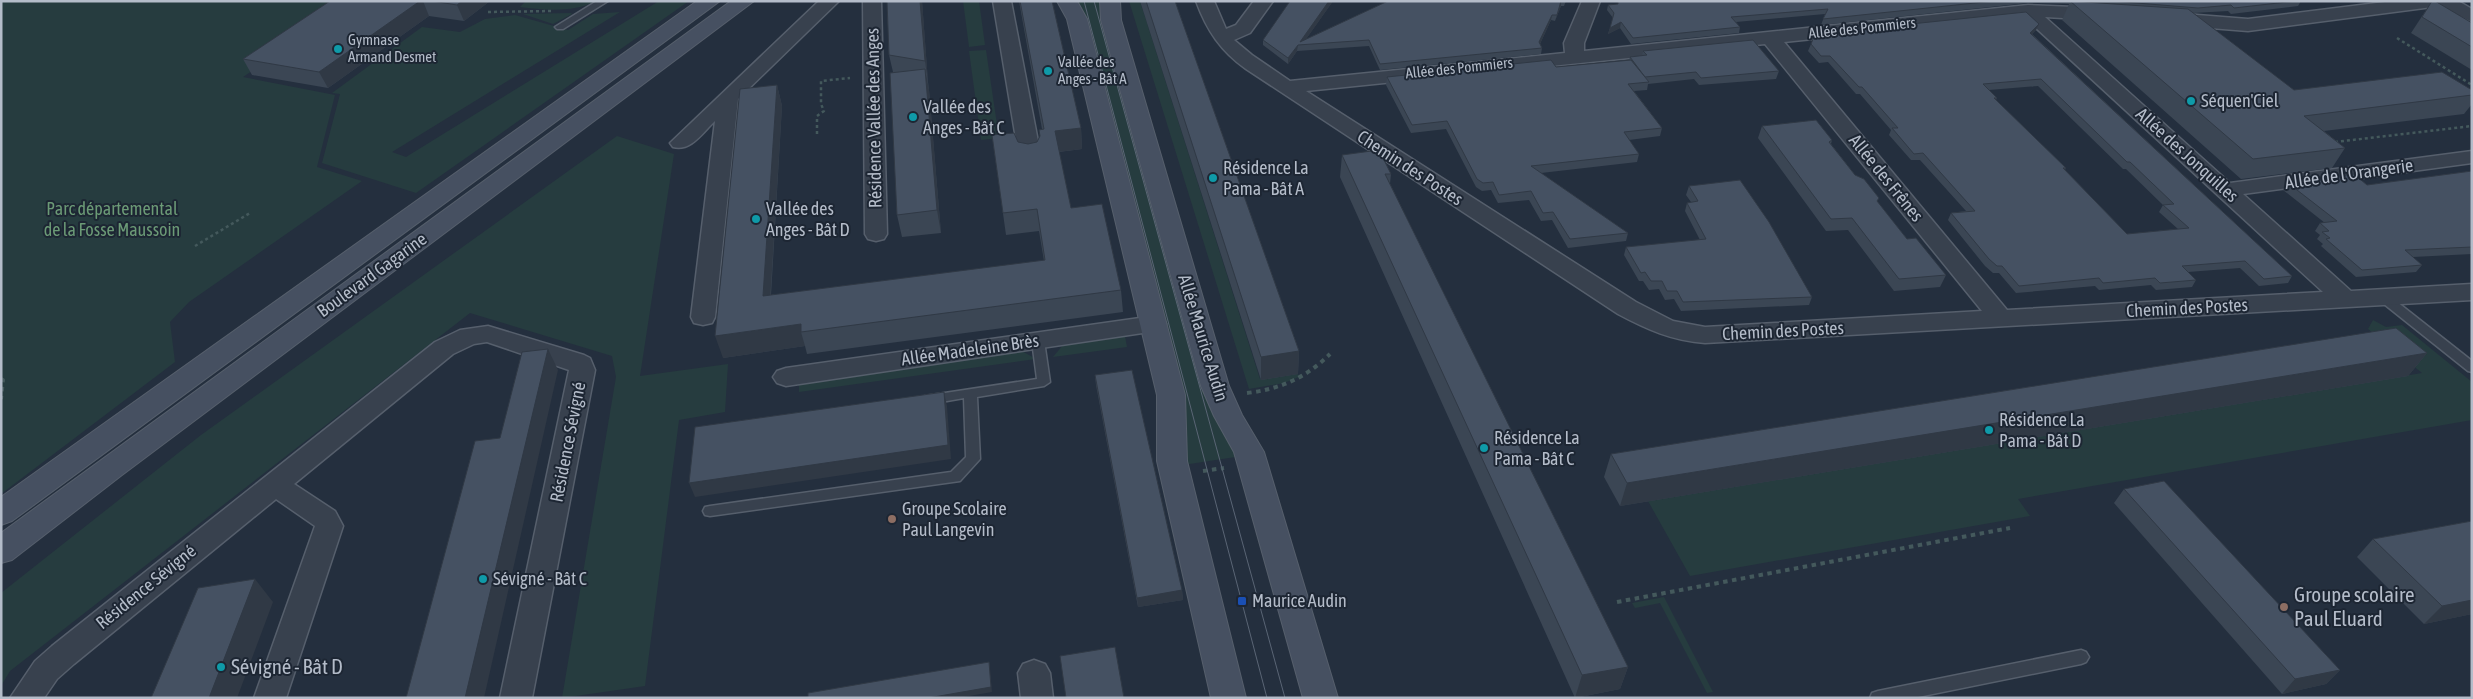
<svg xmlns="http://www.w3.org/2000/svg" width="2473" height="699" font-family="'Asap Condensed',sans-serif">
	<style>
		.green { fill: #263c3f }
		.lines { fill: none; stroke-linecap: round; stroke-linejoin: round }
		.lane-casing { stroke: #565f6c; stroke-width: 3 }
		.street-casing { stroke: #565f6c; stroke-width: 3 }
		.secondary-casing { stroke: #565f6c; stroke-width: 2 }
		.path-far1 { stroke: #44595c; stroke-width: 2.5; stroke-dasharray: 3 3; stroke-linecap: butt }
		.path { stroke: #44595c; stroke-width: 4; stroke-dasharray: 4.5 4.5; stroke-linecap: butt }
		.lane { fill: #38414e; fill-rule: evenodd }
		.street { fill: #38414e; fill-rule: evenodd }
		.secondary { fill: #465061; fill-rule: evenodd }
		.tram { stroke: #5a6575; stroke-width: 1 }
		.wall { fill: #3b4654; fill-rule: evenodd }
		.shaded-wall { fill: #303945 }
		.building { fill: #455162; stroke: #303945; fill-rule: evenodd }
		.culture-dot { fill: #0f9aa8; stroke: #1d2633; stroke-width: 2 }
		.education-dot { fill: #8d6e63; stroke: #1d2633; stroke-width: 2 }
		.transit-dot { fill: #1a4fb4; stroke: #1d2633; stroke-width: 2 }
		.labels { text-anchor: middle; stroke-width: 4; stroke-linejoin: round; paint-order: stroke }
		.far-street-label { font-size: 15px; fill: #b4bcc9; stroke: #1d2633 }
		.far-poi-label { font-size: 15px; fill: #b4bcc9; stroke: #1d2633; text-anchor: start }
		.poi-label { font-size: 18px; fill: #b4bcc9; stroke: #1d2633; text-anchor: start }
		.street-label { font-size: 18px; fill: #b4bcc9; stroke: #1d2633 }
		.park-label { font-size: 18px; fill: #6b9a76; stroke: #1d2633 }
		.near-poi-label { font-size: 21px; fill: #b4bcc9; stroke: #1d2633; text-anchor: start }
	</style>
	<rect width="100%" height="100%" fill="#242f3e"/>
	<!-- green -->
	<g class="green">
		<path d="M1,1H355L243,77L335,95L317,167L362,181L189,302L170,322L175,362L1,494Z"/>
		<path d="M526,1H595C575,13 542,10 520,7Z"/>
		<path d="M659,1H689L416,193L322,163L340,94L332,93L422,27L460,32L485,19L515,15L568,30L593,14L620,12L392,152L406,157Z"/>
		<path d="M963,1H979L985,45L969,47Z"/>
		<path d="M1073,1H1104L1242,456L1183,465Z"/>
		<path d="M1129,1H1140L1260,379L1298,374L1299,377L1284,383L1249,389Z"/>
		<path d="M523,14L571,13L572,14L553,24Z"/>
		<path d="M986,50L999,138L981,140L969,51Z"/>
		<path d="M617,136L674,154L640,376L728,364L725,412L679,420L645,686L562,698L616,377L612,356L470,313L10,671L1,686V593L201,435Z"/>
		<path d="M2373,320L2386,327L2402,325L2472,382V420L2018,499L2030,516L1690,576L1648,501L2422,373L2368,329Z"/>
		<path d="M1125,336L1127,347L1053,357L1063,345Z"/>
		<path d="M1022,351L1036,359L799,392V382Z"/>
		<path d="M1664,597L1713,692L1707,693L1660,603L1635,608L1632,603Z"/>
	</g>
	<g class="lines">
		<defs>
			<g id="lane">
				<path d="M597,1H608L563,29H557L555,27Z"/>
				<path d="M2383,293L2387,294L2472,361V372L2468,371L2379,300L2377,297Z"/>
				<path d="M1038,337L1044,341L1050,382L1044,386L977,397L980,459L960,481L710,516L705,515L703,511L705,507L710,506L951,472L966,457L964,398L930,404L925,402L924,399L925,396L1037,379L1032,341Z"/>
				<path d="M2081,650L2086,652L2089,657L2086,662L2081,664L1913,698H1870L1872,693L1878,691Z"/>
			</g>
			<g id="street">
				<path d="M819,1H839L738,99L715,317L712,323L703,325L694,323L691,317L715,121C703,132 691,152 673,147L670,143Z"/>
				<path d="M863,1H881L887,234L884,239L876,241L868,239L865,234Z"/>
				<path d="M993,1H1011L1041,157L1038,162L1030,163L1022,162L1019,157Z"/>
				<path d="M1196,1H1214L1226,29L1236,25L1254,1H1273L1250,33L1234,40L1252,55L1290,81L1565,53L1564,43L1582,1H1600L1584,43V51L2028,5L2099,8L2106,10L2108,14L2106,18L2099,20L2045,17L2230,183L2472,151V163L2243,194L2351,291L2472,284V300L1705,343C1673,341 1646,329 1618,314L1246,69C1221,51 1207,31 1196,1ZM2024,17L2323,292L2007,310L1784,42ZM1765,44L1982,311L1705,327L1673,321L1636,302L1306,91Z"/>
				<path d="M2393,1H2458L2472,9V22L2440,6L2248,31L2172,25L2165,23L2163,19L2165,15L2172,13L2248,19Z"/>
				<path d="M1154,316L1163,318L1166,324L1163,330L786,386L777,383L773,377L777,371L786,368Z"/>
				<path d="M488,326L584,355L590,358L595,370L532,698H500L569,370L487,342L474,344L453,354L294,484L335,511L343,526L286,698H254L315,526L276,499L74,664L57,679L44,698H10L35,661L52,646L435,342L460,330Z"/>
				<path d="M1034,660L1045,664L1050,673L1053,698H1021L1018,673L1023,664Z"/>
			</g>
			<g id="secondary">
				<path d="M697,1H720L12,521L1,525V497Z"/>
				<path d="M731,1H754L122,475L12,560L1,563V533Z"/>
				<path d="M1057,1H1077L1087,19L1185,395L1187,461L1246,698H1211L1157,461V395L1067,19Z"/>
				<path d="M1100,1H1120L1121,20L1229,386L1242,415L1264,452L1338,698H1303L1234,452L1214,416L1201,386L1101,20Z"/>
			</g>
		</defs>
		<!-- lane casing -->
		<use href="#lane" class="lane-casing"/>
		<!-- street casing -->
		<use href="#street" class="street-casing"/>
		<!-- secondary casing -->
		<use href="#secondary" class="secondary-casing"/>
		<!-- path-far1 -->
		<g class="path-far1">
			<path d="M488,12L552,11"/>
			<path d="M2397,38L2472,85"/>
			<path d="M817,134V116L824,111L821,104V81L850,78"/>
			<path d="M2335,142L2472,126"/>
			<path d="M195,246L250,213"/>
		</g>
		<!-- path -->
		<g class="path">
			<path d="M1,379L3,380L1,399"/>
			<path d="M1247,393C1280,389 1306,378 1330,354"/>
			<path d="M1203,471L1224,468"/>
			<path d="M1617,602L2010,528"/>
		</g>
		<!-- lane -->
		<use href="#lane" class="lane"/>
		<!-- street -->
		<use href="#street" class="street"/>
		<!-- secondary -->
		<use href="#secondary" class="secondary"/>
		<!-- tram -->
		<g class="tram">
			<path d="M1084,1L1267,698"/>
			<path d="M1094,1L1285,698"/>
		</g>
	</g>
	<!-- wall -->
	<g class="wall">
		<path d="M330,1H490L464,21L429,16L328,88L252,75L243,59Z"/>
		<path d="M887,1H922L928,82L929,90L941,233L902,237L897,215L893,72L889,55Z"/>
		<path d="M1019,1H1052L1081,128L1082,149L1059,152L1071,208L1121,290L1123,312L807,354L805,346L723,358L777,85L782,106L771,295L1044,261L1039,231L1006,235L992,135L1028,144L1037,142L1040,136L1039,130L1042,129Z"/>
		<path d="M1140,1H1175L1299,351L1298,374L1261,380Z"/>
		<path d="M1333,1L1306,39L1388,1H1566L1564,6H1561L1555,21L1551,20L1540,44L1542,48L1541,54L1380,70L1369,46L1297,51L1288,64L1263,45V40Z"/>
		<path d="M1618,1H2301L2298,6L2231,14L2228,11L2193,13L2294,90H2472V104L2464,114L2324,131L2345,148L2332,168L2241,179L2062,20L2069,4L2028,3L1821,25L1825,14L1736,22L1740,27L1739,33L1631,44L1620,28L1608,34L1613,18L1607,10L1608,5L1618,4Z"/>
		<path d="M2432,1L2472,23V70L2411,33Z"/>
		<path d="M2036,30L2032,34L2292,276L2288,283L2259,286L2240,268L2188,272L2196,280L2192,287L2156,290L2151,285L2099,290L2095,286L2016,293L1999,273H1993L1985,266L1948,220L1951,213L1966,211L1920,160H1911L1889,135L1891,130L1860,94H1856L1828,62L1819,63L1808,51L1811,44ZM2038,86L2123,169H2126L2163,205L2159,212L2178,229L2127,234L2065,170L2066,168L1996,100L1997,98L1989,90Z"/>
		<path d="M1643,51L1779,71L1776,79L1699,85L1694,79L1648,84L1647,90L1634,91L1662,128L1660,136L1629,140L1639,154L1637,162L1541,173L1628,233L1626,241L1568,248L1552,220L1541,221L1529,200L1498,203L1491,190L1482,191L1476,187L1446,129L1411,133L1386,85L1387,77L1556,67L1629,60L1630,57L1642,56Z"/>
		<path d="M1762,126L1832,140L1831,144L1855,175L1907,239L1946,275L1940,287L1894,291L1848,230L1826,231L1758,138Z"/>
		<path d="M1342,155L1391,174L1390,184L1628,667L1620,689L1575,698L1340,177Z"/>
		<path d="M2472,171V254L2413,257L2422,265L2416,272L2356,277L2321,246L2323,244L2317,239L2320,235L2315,231L2320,223H2325L2283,190L2288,183L2367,185Z"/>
		<path d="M1689,186L1812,297L1809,305L1681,311L1674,299L1665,300L1659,289L1649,290L1643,281H1639L1624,255L1626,247L1700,240L1685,211L1687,203L1691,202L1686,195Z"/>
		<path d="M2427,353L2408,376L1620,506L1604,477L1611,454Z"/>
		<path d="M1095,375L1182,590L1183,600L1138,607L1096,385Z"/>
		<path d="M2124,489L2340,670L2326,684L2282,694L2114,503Z"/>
		<path d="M2472,521V614L2424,624L2357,557L2373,539Z"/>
	</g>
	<!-- shaded-wall -->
	<g class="shaded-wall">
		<path d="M420,1H423L429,16L328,88L319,72Z"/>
		<path d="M462,1H490L464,21L457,5Z"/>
		<path d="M920,1H922L928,82L925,61Z"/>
		<path d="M1329,1H1333L1302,45L1300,42Z"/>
		<path d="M1561,1V6L1555,21L1557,15Z"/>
		<path d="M1552,15L1551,20L1538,48L1539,42Z"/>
		<path d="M1621,22L1620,28L1608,34L1610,28Z"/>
		<path d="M2039,24L2036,30L2027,39L2030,33Z"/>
		<path d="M1298,45L1297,51L1288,64V58Z"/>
		<path d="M925,69L929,90L941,233L937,210Z"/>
		<path d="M777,85L782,106L769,318L763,296Z"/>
		<path d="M1081,128L1082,149L1057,152L1055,131Z"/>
		<path d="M801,324V332L805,346L723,358L715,336Z"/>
		<path d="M548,349L558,370L484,698H465Z"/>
		<path d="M1299,351L1298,374L1261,380V357Z"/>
		<path d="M2427,353L2408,376L1620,506L1627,483Z"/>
		<path d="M944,392L947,406L951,459L695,497L689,483Z"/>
		<path d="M255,579L273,602L237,698H209Z"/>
		<path d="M1182,590L1183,600L1138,607L1137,598Z"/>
		<path d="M2472,600V614L2424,624L2442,606Z"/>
		<path d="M989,662L992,692L958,698H928Z"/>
		<path d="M1628,667L1620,689L1575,698L1582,675Z"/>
		<path d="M2340,670L2326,684L2282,694L2295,679Z"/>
	</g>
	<!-- building -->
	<g class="building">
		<path d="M330,1H420L319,72L243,59Z"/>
		<path d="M432,1H462L457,5Z"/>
		<path d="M887,1H920L925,61L889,55Z"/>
		<path d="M1020,1H1052L1081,128L1055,131L1071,208L1102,204L1121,290L801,332V324L715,336L740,89L777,85L763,296L1045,260L1037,209L1003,213L992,135L1014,133L1018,142L1028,144L1037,142L1040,136L1039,130L1044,129Z"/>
		<path d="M1146,1H1175L1299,351L1261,357Z"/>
		<path d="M1290,1H1329L1300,42L1388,1H1561L1557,15H1552L1539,42L1542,48L1380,64L1369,40L1298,45L1288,58L1263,40Z"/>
		<path d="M1618,1H1994L1823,19L1828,9L1731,17L1740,27L1633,38L1621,22L1610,28L1614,13L1608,5L1618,4Z"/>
		<path d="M2070,1L2188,9L2294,90L2442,72L2472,90V95L2304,116L2345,148L2253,159Z"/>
		<path d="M2112,1H2296L2234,8L2231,5L2198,8Z"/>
		<path d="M2432,1H2435L2472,23V47L2422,17Z"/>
		<path d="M2026,12L2039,24L2030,33L2292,276L2264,279L2245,261L2182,266L2196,280L2160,283L2155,278L2103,283L2099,278L2019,286L2002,266H1997L1989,259L1951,213L1975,211L1923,153L1914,154L1892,128H1898L1862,87H1859L1830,56H1821L1811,44L1815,34ZM2041,79L2127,162H2130L2174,204L2163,205L2189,228L2127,234L2063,168H2066L1994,98H1997L1983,84Z"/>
		<path d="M1753,40L1779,71L1701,78L1696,72L1645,77L1630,57L1647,55L1643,51Z"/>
		<path d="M1551,60L1556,67L1631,60L1649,82L1628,84L1662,128L1624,132L1639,154L1531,166L1628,233L1570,239L1553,212L1543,213L1531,191L1499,195L1493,182L1483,183L1477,179L1447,121L1412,125L1387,77Z"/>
		<path d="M925,69L937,210L897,215L890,73Z"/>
		<path d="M1816,120L1832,140L1829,142L1855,175L1864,179L1879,198L1877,201L1907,239L1916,238L1946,275L1899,279L1852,218L1831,219L1762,126Z"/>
		<path d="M1379,150L1391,174H1385L1628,667L1582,675L1342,155Z"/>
		<path d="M2472,171V247L2405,250L2422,265L2362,270L2326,239L2330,238L2322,232L2329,231L2320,223L2337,221L2288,183L2354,174L2367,185Z"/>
		<path d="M1740,180L1769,222L1812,297L1683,302L1677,291H1667L1662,281H1651L1645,272L1641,273L1626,247L1706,239L1687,203L1698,201L1689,186Z"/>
		<path d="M2396,328L2427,353L1627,483L1611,454Z"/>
		<path d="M548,349L465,698H406L475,441L500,438L522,352Z"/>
		<path d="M1132,370L1182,590L1137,598L1095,375Z"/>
		<path d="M944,392L948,445L689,483L695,427Z"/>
		<path d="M2164,481L2340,670L2295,679L2124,489Z"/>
		<path d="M2472,521V600L2442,606L2373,539Z"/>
		<path d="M255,579L209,698H151L198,588Z"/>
		<path d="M1115,647L1124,698H1066L1060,656Z"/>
		<path d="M989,662L991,687L928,698H808V693Z"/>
	</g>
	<!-- markers -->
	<g class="culture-dot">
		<circle cx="338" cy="49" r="5"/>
		<circle cx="1048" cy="71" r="5"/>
		<circle cx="2191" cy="101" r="5"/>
		<circle cx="913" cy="117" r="5"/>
		<circle cx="1213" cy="178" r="5"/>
		<circle cx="756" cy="219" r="5"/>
		<circle cx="1989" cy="430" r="5"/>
		<circle cx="1484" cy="448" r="5"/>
		<circle cx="483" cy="579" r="5"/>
		<circle cx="221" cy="667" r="5"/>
	</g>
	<g class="education-dot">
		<circle cx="892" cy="519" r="5"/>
		<circle cx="2284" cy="607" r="5"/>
	</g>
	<rect class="transit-dot" x="1237" y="596" width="10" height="10" rx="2.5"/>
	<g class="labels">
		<!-- far-street labels -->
		<g class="far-street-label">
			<text transform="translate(1862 28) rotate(-6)" y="5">Allée des Pommiers</text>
			<text transform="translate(1459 68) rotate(-6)" y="5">Allée des Pommiers</text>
		</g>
		<!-- far-poi labels -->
		<g class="far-poi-label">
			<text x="348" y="45">Gymnase<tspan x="348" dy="17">Armand Desmet</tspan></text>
			<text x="1058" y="67">Vallée des<tspan x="1058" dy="17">Anges - Bât A</tspan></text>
		</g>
		<!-- poi labels -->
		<g class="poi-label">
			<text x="2201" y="107">Séquen'Ciel</text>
			<text x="923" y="113">Vallée des<tspan x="923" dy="21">Anges - Bât C</tspan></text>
			<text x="1223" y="174">Résidence La<tspan x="1223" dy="21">Pama - Bât A</tspan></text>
			<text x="766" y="215">Vallée des<tspan x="766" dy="21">Anges - Bât D</tspan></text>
			<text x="1999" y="426">Résidence La<tspan x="1999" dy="21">Pama - Bât D</tspan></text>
			<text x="1494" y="444">Résidence La<tspan x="1494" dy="21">Pama - Bât C</tspan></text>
			<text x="902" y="515">Groupe Scolaire<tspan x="902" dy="21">Paul Langevin</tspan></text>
			<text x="493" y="585">Sévigné - Bât C</text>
			<text x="1252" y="607">Maurice Audin</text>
		</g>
		<!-- street labels -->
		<g class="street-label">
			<text transform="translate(874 118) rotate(-91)" y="6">Résidence Vallée des Anges</text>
			<text transform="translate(2187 155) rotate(42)" y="6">Allée des Jonquilles</text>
			<text transform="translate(1410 168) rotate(33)" y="6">Chemin des Postes</text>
			<text transform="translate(2349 174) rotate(-8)" y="6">Allée de l'Orangerie</text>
			<text transform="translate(1886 178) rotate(51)" y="6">Allée des Frênes</text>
			<text transform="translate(372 275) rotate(-36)" y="6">Boulevard Gagarine</text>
			<text transform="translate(2187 308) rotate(-3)" y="6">Chemin des Postes</text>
			<text transform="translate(1783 331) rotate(-3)" y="6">Chemin des Postes</text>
			<text transform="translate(1203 338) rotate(73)" y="6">Allée Maurice Audin</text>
			<text transform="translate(970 350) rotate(-8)" y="6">Allée Madeleine Brès</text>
			<text transform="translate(568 442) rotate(-79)" y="6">Résidence Sévigné</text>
			<text transform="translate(146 587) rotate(-39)" y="6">Résidence Sévigné</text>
		</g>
		<!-- park labels -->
		<g class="park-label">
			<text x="112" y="215">Parc départemental<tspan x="112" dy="21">de la Fosse Maussoin</tspan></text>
		</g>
		<!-- near-poi labels -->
		<g class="near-poi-label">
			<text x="2294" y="602">Groupe scolaire<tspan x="2294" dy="24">Paul Eluard</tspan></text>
			<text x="231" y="674">Sévigné - Bât D</text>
		</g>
	</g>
	<!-- border -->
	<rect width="2473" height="699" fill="none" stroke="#b4bcc9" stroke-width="5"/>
</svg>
